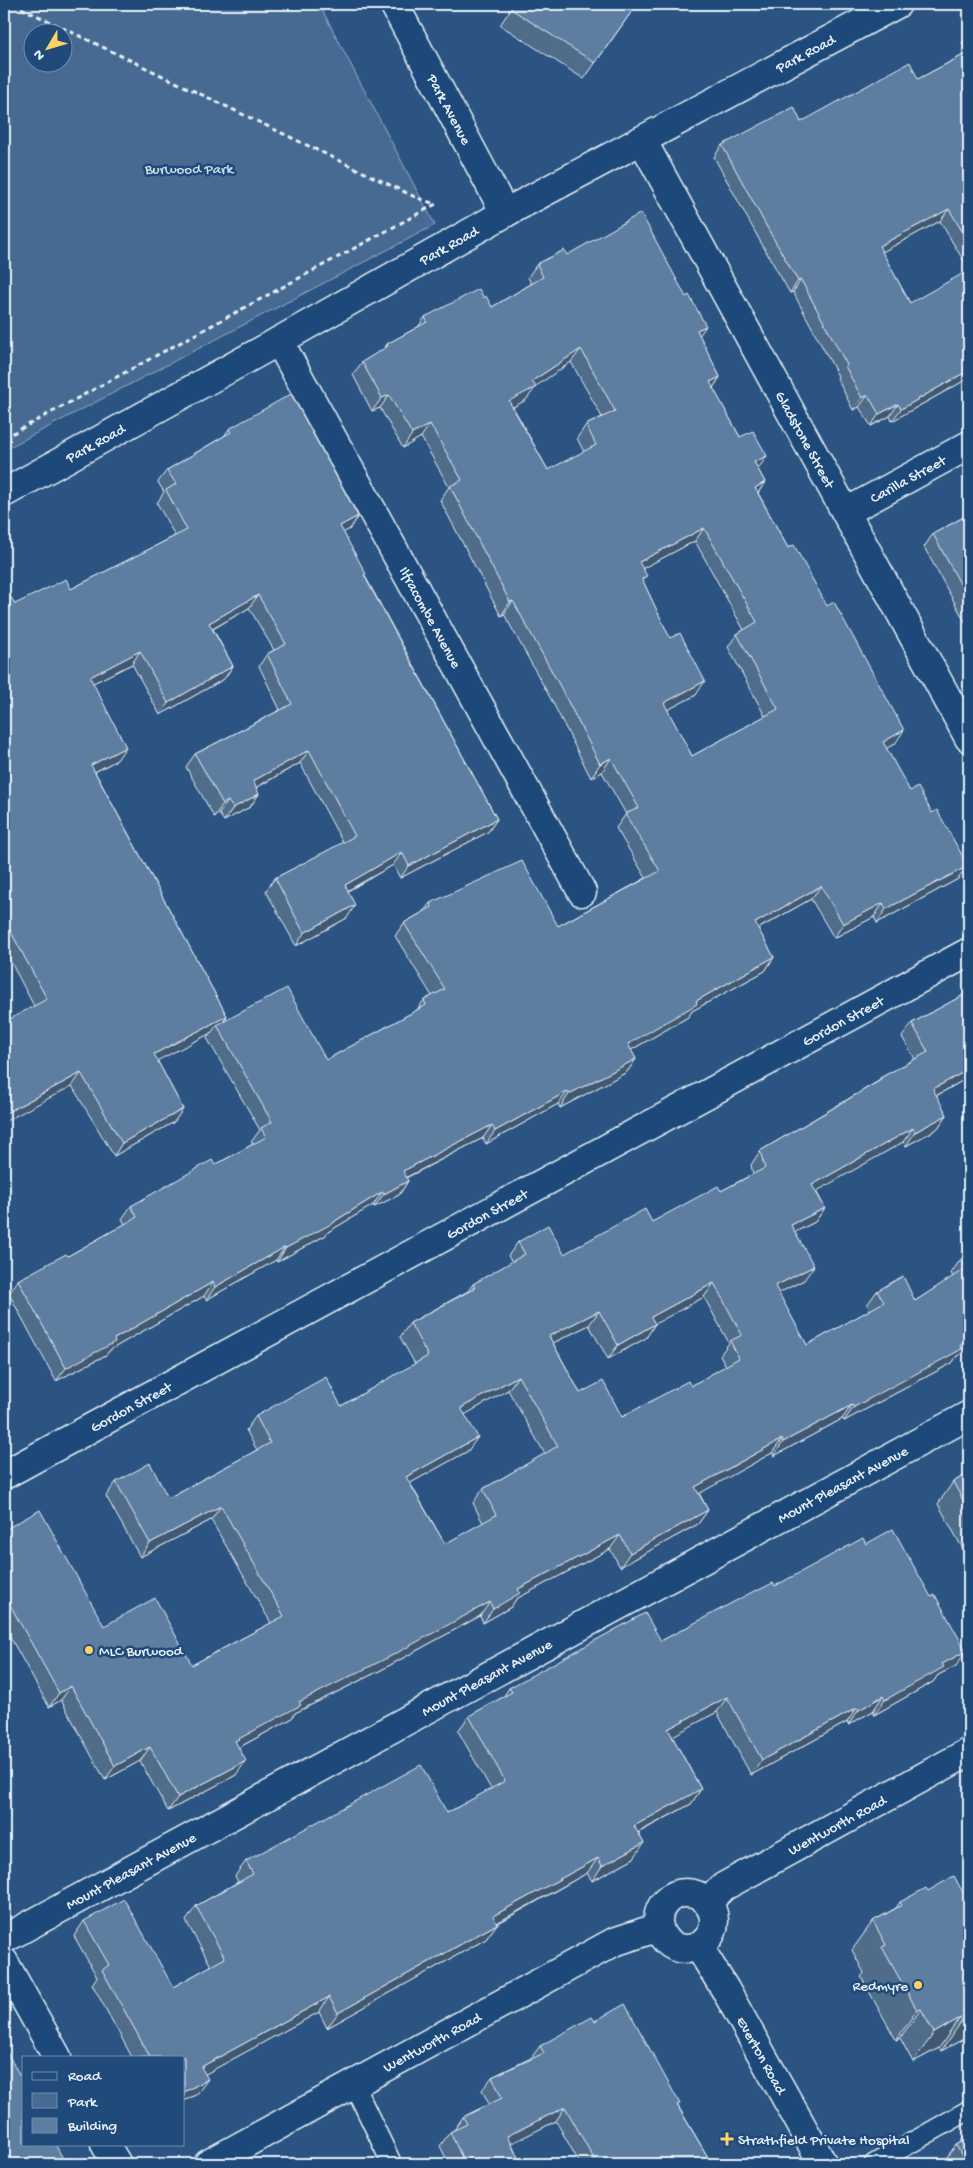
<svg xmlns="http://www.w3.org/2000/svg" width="973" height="2168" font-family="'Gochi Hand',sans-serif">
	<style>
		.green { fill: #476b93; stroke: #98aec6; fill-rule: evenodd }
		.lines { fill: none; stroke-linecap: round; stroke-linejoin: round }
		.service-casing { stroke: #e8f1f8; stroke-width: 22 }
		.minor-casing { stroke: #e8f1f8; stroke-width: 31 }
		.tertiary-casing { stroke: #e8f1f8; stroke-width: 31 }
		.path { stroke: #e8f1f8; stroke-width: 3; stroke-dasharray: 5 4; stroke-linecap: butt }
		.service { stroke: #1f4a7a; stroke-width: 19 }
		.minor { stroke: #1f4a7a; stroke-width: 28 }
		.tertiary { stroke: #1f4a7a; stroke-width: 28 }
		.wall { fill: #506c8a; stroke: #e8f1f8; fill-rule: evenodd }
		.shaded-wall { fill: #415871; stroke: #e8f1f8 }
		.building { fill: #5d7da1; stroke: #e8f1f8; fill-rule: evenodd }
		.poi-dot { fill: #ffd166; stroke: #1f4a7a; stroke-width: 2 }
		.labels { text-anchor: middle; stroke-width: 5; stroke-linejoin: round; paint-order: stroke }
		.street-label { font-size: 15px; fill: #e8f1f8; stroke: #1f4a7a }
		.park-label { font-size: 15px; fill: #d0dde9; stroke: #1f4a7a }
		.poi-label { font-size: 15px; fill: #e8f1f8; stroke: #1f4a7a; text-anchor: start }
	</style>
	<rect width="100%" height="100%" fill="#2b5482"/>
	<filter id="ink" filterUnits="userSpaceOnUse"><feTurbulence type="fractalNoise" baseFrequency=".02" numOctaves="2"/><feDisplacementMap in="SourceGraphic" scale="10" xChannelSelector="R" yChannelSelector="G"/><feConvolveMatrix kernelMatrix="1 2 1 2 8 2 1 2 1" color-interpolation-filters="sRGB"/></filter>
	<g filter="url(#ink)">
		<!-- green -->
		<path class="green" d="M4,4H319L435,225L4,450ZM32,32H62V62H32Z"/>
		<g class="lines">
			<defs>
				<g id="service">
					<path d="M354,2085L392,2164"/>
					<path d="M874,2164L969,2110"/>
				</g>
				<g id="minor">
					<path id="s1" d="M394,4L505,213"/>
					<path id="s2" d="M642,140L969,738"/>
					<path id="s3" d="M279,341L582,892"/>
					<path id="s4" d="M4,493L279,341L505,213L897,4"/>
					<path id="s5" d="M846,512L969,445"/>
					<path id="s6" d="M4,1475L969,952"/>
					<path id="s7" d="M4,1939L969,1415"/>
					<path id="s8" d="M699,1947L725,1989L823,2164"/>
					<path d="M4,1962L57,2057"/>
					<path d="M105,2144L117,2164"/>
				</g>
				<g id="tertiary">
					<circle cx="686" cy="1921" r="28"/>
					<path id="s9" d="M708,1902L723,1887L969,1752"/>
					<path id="s10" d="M208,2164L614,1942L659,1927"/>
				</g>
			</defs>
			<!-- service casing -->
			<use href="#service" class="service-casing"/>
			<!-- minor casing -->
			<use href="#minor" class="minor-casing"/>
			<!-- tertiary casing -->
			<use href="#tertiary" class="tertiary-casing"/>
			<!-- path -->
			<g class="path">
				<path d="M13,4L415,197L435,204"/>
				<path d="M4,438L436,204"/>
			</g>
			<!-- service -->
			<use href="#service" class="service"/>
			<!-- minor -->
			<use href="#minor" class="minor"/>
			<!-- tertiary -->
			<use href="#tertiary" class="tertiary"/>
		</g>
		<!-- wall -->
		<g class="wall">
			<path d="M514,4H637L584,79L500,25Z"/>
			<path d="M682,4H692L684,8Z"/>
			<path d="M969,34V270L940,221L882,252L910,303L969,378L892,421L890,416L871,426L859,407L853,410L837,378L838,376L793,292L790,293L760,241L714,157L722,145L801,122L918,79L967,53L962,43Z"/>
			<path d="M567,255L699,335L720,377L713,388L765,482L758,493L895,744L886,748L958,879L877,923L874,917L834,938L811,899L758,929L774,957L765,971L692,1011L688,1017L631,1050L636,1059L627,1072L560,1108L558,1104L486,1144L483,1138L406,1178L408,1181L399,1195L374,1207L373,1205L328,1232L326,1235L277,1262L276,1260L206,1300L204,1296L110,1350L106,1355L56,1381L9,1294L18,1280L68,1256L125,1224L122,1219L131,1206L215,1165L253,1144L251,1142L260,1130L207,1038L211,1033L157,1060L183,1109L174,1122L114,1156L72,1086L34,1006L4,949V595L15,604L71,589L175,536L157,503L164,492L158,482L167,470L224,436L229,429L350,529L343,532L365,576L497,819L488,832L400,878L393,865L348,891L347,918L296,946L266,891L275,878L343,843L300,763L256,788L259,794L250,807L224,821L219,814L214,817L186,767L195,754L280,710L259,666L267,654L274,650L249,608L213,629L233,666L224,679L160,715L132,664L93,683L117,760L95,772L227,1016L224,1021L326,1060L417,1010L424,1000L432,996L395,936L404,923L423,912L430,903L558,926L646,878L616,828L626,814L602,772L591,778L552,701L504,614L501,616L440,500L449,487L421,437L403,448L380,408L372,411L353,375L362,362L384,349L387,344L418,327L425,317L484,298L492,307L531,284L528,277L537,264ZM571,362L602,417L586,425L577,438L584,452L548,470L513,407L526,400L535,386ZM695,541L744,630L737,634L728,647L765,716L692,756L667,710L696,695L643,581V568Z"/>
			<path d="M969,514V629L924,547L933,534Z"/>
			<path d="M969,992V1077L936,1096L947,1115L937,1129L906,1146L903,1142L816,1191L825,1208L815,1222L795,1232L804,1280L778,1293L807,1345L870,1310L867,1305L877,1291L915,1301L953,1277L951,1273L961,1259L967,1255L966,1254L969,1249V1349L957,1356L952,1363L844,1421L842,1419L774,1456L772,1453L699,1493L708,1510L698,1524L620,1567L610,1549L516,1599L511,1607L483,1623L480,1616L383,1669L295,1713L291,1719L238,1748L236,1775L168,1811L140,1761L105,1780L61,1700L49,1707L4,1626V1530L104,1626L192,1665L271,1623L211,1520L140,1557L106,1496L116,1482L168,1498L257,1450L246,1430L256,1416L341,1406L415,1364L400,1337L410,1323L468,1291L473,1284L512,1262L508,1256L518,1242L564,1254L652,1222L721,1191L753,1174L751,1165L760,1151L877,1082L880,1078L915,1059L902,1037L912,1023ZM704,1297L729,1343L720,1355L726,1366L691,1386L622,1417L580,1393L553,1343L589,1325L608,1359L646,1338L655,1323ZM508,1390L545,1454L483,1489L473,1503L483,1523L445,1544L410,1483L468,1451L465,1414Z"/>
			<path d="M969,1473V1560L938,1504L953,1482Z"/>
			<path d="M866,1544L956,1666L938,1675L933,1682L874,1715L873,1711L848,1725L847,1722L751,1775L717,1712L672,1736L701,1789L691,1804L638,1833L634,1858L592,1881L587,1873L497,1924L486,1939L327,2028L319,2012L205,2074L197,2094L184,2101V2057H132L92,1984L97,1977L74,1936L84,1921L173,1987L211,1966L186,1921L196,1906L238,1882L235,1876L246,1861L447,1813L491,1789L458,1731L469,1716L503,1697L509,1688L661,1641L757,1591L775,1586Z"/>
			<path d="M928,1891L968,1902H969V2036L941,2051L939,2048L913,2062L900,2038L896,2040L861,1977L864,1973L852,1950L873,1921L896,1908L900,1902Z"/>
			<path d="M595,2021L678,2106L712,2164H580L556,2121L511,2143L521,2164H449L440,2146L450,2132L454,2130L463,2117L489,2104L482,2090L492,2077L531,2058L540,2046Z"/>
			<path d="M969,2131V2164H950L946,2158L956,2145L960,2143L967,2132Z"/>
		</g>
		<!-- shaded-wall -->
		<g class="shaded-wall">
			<path d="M687,4H692L684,8Z"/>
			<path d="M949,209L940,221L871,258L879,246Z"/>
			<path d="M801,280L793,292L790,293L798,281Z"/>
			<path d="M706,326L697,339V330Z"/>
			<path d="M581,349L571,362L529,391L536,387L526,400L500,414L509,401L532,381Z"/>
			<path d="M969,370V378L892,421L901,409Z"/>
			<path d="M720,377L711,391L710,382Z"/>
			<path d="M389,395L380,408L372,411L382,398Z"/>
			<path d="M868,395L859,407L853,410L862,398Z"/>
			<path d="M898,404L890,416L871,426L879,414Z"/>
			<path d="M430,424L421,437L403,448L412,434Z"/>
			<path d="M767,456L758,469L754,462Z"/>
			<path d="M765,482L756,496L755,488Z"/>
			<path d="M358,516L350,529L331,539L340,526Z"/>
			<path d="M704,528L695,541L630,575L639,562Z"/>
			<path d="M258,595L249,608L200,636L209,623Z"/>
			<path d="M513,601L504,614L501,616L510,602Z"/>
			<path d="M140,651L132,664L81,689L90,677Z"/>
			<path d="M233,666L224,679L160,715L168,703Z"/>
			<path d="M705,681L696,695L654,717L664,703Z"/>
			<path d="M904,730L895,744L873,755L883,742Z"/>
			<path d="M126,747L117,760L83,778L91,765Z"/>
			<path d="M309,750L300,763L244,794L253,781Z"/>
			<path d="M611,758L602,772L591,778L600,764Z"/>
			<path d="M259,794L250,807L224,821L233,808Z"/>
			<path d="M228,801L219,814L214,817L223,804Z"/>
			<path d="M497,819L488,832L400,878L409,866Z"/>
			<path d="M402,852L393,865L336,897L345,885Z"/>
			<path d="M968,866L958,879L877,923L886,909Z"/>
			<path d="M821,886L811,899L745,936L755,923Z"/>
			<path d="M883,903L874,917L834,938L843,924Z"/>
			<path d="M355,905L347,918L296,946L304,933Z"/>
			<path d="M774,957L765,971L692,1011L688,1017L619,1057L628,1044L696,1001Z"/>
			<path d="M227,1016L219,1028L217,1025L211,1033L145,1067L154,1054Z"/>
			<path d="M636,1059L627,1072L560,1108L569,1094Z"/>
			<path d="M969,1069V1077L923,1103L933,1089Z"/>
			<path d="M81,1073L72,1086L4,1122V1114Z"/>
			<path d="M568,1091L558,1104L486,1144L495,1131Z"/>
			<path d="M183,1109L174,1122L114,1156L122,1143Z"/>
			<path d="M947,1115L937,1129L906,1146L915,1132Z"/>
			<path d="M492,1125L483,1138L393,1184L403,1171Z"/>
			<path d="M913,1128L903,1142L803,1199L812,1185Z"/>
			<path d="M408,1181L399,1195L374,1207L384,1194Z"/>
			<path d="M382,1192L373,1205L328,1232L326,1235L277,1262L286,1248L335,1221Z"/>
			<path d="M825,1208L815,1222L781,1239L791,1225Z"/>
			<path d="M285,1247L276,1260L206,1300L215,1287Z"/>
			<path d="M814,1266L804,1280L765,1300L775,1286Z"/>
			<path d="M213,1282L204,1296L110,1350L106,1355L56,1381L66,1368L114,1339Z"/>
			<path d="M714,1283L704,1297L642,1331L651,1317Z"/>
			<path d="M599,1311L589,1325L539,1350L549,1336Z"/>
			<path d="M655,1324L646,1338L608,1359L618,1345Z"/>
			<path d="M969,1340V1349L957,1356L952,1363L844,1421L854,1407Z"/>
			<path d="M518,1376L508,1390L452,1422L461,1408Z"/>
			<path d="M852,1405L842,1419L774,1456L783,1442Z"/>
			<path d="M478,1437L468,1451L396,1491L406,1477Z"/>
			<path d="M782,1439L772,1453L686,1501L695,1487Z"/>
			<path d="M221,1506L211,1520L140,1557L150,1543Z"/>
			<path d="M708,1510L698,1524L620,1567L630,1553Z"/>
			<path d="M620,1535L610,1549L516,1599L511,1607L483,1623L493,1609L518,1589Z"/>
			<path d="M490,1602L480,1616L383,1669L295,1713L291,1719L225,1755L235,1741L299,1702Z"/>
			<path d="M966,1651L956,1666L938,1675L933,1682L874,1715L885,1700L942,1664Z"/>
			<path d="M71,1686L61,1700L49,1707L59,1693Z"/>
			<path d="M883,1696L873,1711L848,1725L859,1710Z"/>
			<path d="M727,1697L717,1712L658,1744L668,1729Z"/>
			<path d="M857,1708L847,1722L751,1775L762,1760Z"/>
			<path d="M150,1747L140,1761L105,1780L115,1766Z"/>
			<path d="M246,1761L236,1775L168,1811L178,1797Z"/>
			<path d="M701,1789L691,1804L624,1840L634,1826Z"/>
			<path d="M644,1843L634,1858L592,1881L602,1866Z"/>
			<path d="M598,1858L587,1873L482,1931L493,1916Z"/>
			<path d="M497,1924L486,1939L327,2028L338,2013Z"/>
			<path d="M329,1997L319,2012L191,2082L201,2067Z"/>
			<path d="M921,2009L900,2038L896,2040L917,2010Z"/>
			<path d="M969,2017V2036L941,2051L962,2021Z"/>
			<path d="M960,2018L939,2048L913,2062L934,2033Z"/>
			<path d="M208,2079L197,2094L184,2101V2092Z"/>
			<path d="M565,2107L556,2121L498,2150L507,2136Z"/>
		</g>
		<!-- building -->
		<g class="building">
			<path d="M515,4H637L595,63L511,9Z"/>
			<path d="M969,52V243L949,209L879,246L910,303L969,270V370L901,409L898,404L879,414L868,395L862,398L845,366L847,365L801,280L798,281L768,229L722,145L794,107L801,122L910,62L918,79Z"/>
			<path d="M641,213L686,297L689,295L706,326L697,330L720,377L710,382L740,437L753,431L767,456L754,462L765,482L755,488L788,548L794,545L827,606L834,602L904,730L883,742L910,791L918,787L932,813L937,810L968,866L886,909L883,903L843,924L821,886L755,923L774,957L696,1001L697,1004L628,1044L636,1059L569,1094L568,1091L495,1131L492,1125L403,1171L408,1181L384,1194L382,1192L335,1221V1222L286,1248L285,1247L215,1287L213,1282L114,1339L115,1342L66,1368L18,1280L66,1254L68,1256L137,1217L131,1206L212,1160L215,1165L266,1137L261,1128L272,1122L217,1025L287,988L326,1060L426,1005L424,1000L445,989L404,923L432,907L430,903L522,861L558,926L660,871L625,814L639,808L611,758L600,764L561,688L513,601L510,602L450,486L462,480L430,424L412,434L389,395L382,398L362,362L388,346L387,344L427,322L425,317L479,289L484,298L486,296L492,307L543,277L537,264L564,250L567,255ZM581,349L615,411L586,425L596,445L548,470L509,401L536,387L532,381ZM704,528L757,622L737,634L778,709L692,756L664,703L705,681L680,633L670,638L642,579L647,576L639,562Z"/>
			<path d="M291,394L358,516L340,526L366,574L364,575L373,592L497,819L409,866L402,852L345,885L355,905L304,933L275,878L355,836L309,750L253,781L259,794L233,808L228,801L223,804L195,754L292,704L267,654L286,644L258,595L209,623L233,666L168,703L140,651L90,677L126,747L91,765L227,1016L154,1054L183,1109L122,1143L81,1073L4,1114V1022L47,999L4,919V595L8,592L15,604L66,579L71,589L187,530L166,490L176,484L167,470L231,432L229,429Z"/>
			<path d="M969,514V600L933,534Z"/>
			<path d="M969,992V1069L933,1089L947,1115L915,1132L913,1128L812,1185L825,1208L791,1225L814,1266L775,1286L807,1345L884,1302L877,1291L903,1276L915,1301L966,1268L961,1259L969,1254V1340L960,1345L962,1349L854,1407L852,1405L783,1442L782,1439L695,1487L708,1510L630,1553L620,1535L518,1589L520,1593L493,1609L490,1602L393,1655L299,1702L301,1705L235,1741L246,1761L178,1797L150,1747L115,1766L71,1686L59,1693L4,1594V1530L40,1510L104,1626L155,1598L192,1665L284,1616L221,1506L150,1543L116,1482L150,1463L168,1498L270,1443L256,1416L326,1377L341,1406L428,1356L410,1323L475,1288L473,1284L525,1254L518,1242L548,1225L564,1254L645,1209L652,1222L718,1186L721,1191L765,1168L760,1151L881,1080L880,1078L928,1052L912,1023ZM714,1283L742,1335L730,1341L739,1358L691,1386L688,1381L622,1417L603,1381L580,1393L549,1336L599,1311L618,1345L655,1324L651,1317ZM518,1376L558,1446L483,1489L496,1515L445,1544L406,1477L478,1437L461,1408Z"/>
			<path d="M969,1473V1511L953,1482Z"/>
			<path d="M893,1529L931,1597L935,1595L966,1651L942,1664L944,1667L885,1700L883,1696L859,1710L857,1708L762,1760L727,1697L668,1729L701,1789L634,1826L644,1843L602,1866L598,1858L493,1916L497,1924L338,2013L329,1997L201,2067L208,2079L184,2092V2057H150L102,1970L109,1965L84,1921L124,1899L173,1987L225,1958L196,1906L253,1874L246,1861L421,1765L447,1813L505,1781L469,1716L512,1692L509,1688L645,1613L661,1641L756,1590L757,1591L773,1583L775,1586L863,1538L866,1544Z"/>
			<path d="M954,1876L968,1902H969V2017L962,2021L960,2018L934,2033L921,2009L917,2010L882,1947L886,1945L873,1921L902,1905L900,1902L926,1888L928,1891Z"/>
			<path d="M625,2004L680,2104L677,2105L712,2164H597L565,2107L507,2136L521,2164H465L450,2132L467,2124L463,2117L502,2098L492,2077L544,2053L540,2046L592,2017L595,2021Z"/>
			<path d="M4,2047L24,2083V2144H55L66,2164H4Z"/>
			<path d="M969,2138V2164H966L956,2145Z"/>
		</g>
	</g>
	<!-- markers -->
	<g class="poi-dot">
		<circle cx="89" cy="1650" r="5"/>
		<circle cx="918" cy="1985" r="5"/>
		<path d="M724.5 2131.5h5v5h5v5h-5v5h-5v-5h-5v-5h5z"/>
	</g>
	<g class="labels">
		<!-- street labels -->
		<g class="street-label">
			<text dy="5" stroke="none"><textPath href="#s4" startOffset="914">Park Road</textPath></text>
			<text dy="5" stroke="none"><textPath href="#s1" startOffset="119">Park Avenue</textPath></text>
			<text dy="5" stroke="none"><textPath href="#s4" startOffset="509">Park Road</textPath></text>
			<text dy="5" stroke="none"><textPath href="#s2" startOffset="341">Gladstone Street</textPath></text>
			<text dy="5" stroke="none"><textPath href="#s4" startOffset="104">Park Road</textPath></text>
			<text dy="5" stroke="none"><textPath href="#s5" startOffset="70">Carilla Street</textPath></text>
			<text dy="5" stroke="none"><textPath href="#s3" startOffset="315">Ilfracombe Avenue</textPath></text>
			<text dy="5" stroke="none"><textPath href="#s6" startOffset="954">Gordon Street</textPath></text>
			<text dy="5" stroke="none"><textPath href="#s6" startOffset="549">Gordon Street</textPath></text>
			<text dy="5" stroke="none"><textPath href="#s6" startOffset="144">Gordon Street</textPath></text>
			<text dy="5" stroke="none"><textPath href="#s7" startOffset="954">Mount Pleasant Avenue</textPath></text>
			<text dy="5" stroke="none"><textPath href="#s7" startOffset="549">Mount Pleasant Avenue</textPath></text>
			<text dy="5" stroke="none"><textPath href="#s9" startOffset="151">Wentworth Road</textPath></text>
			<text dy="5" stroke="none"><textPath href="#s7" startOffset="144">Mount Pleasant Avenue</textPath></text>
			<text dy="5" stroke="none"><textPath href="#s10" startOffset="255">Wentworth Road</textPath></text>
			<text dy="5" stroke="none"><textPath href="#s8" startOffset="125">Everton Road</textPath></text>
		</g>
		<!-- park labels -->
		<g class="park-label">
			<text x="189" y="173">Burwood Park</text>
		</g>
		<!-- poi labels -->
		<g class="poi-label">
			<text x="99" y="1655">MLC Burwood</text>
			<text x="908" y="1990" text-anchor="end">Redmyre</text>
			<text x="738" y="2144">Strathfield Private Hospital</text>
		</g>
	</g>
	<!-- margin -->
	<rect width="973" height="2168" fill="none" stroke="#1f4a7a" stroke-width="20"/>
	<rect x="10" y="10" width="953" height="2148" fill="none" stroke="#e8f1f8" stroke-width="2" filter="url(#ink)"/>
	<!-- legend -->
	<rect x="22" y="2056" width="162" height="90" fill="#1f4a7a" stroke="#6f8dac"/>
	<rect x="32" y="2072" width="25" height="8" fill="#1f4a7a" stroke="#6f8dac"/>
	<text x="68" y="2080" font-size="15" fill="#e8f1f8">Road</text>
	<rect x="32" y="2093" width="25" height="15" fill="#476b93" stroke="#6f8dac"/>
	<text x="68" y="2106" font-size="15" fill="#e8f1f8">Park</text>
	<rect x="32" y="2118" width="25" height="15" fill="#5d7da1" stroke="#6f8dac"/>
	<text x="68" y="2130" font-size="15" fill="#e8f1f8">Building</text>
	<!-- north arrow -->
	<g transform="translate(48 48) rotate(232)"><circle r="24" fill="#1f4a7a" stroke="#6f8dac"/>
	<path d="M0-4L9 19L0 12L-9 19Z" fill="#ffd166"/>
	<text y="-8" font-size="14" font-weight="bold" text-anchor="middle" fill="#e8f1f8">N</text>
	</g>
</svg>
